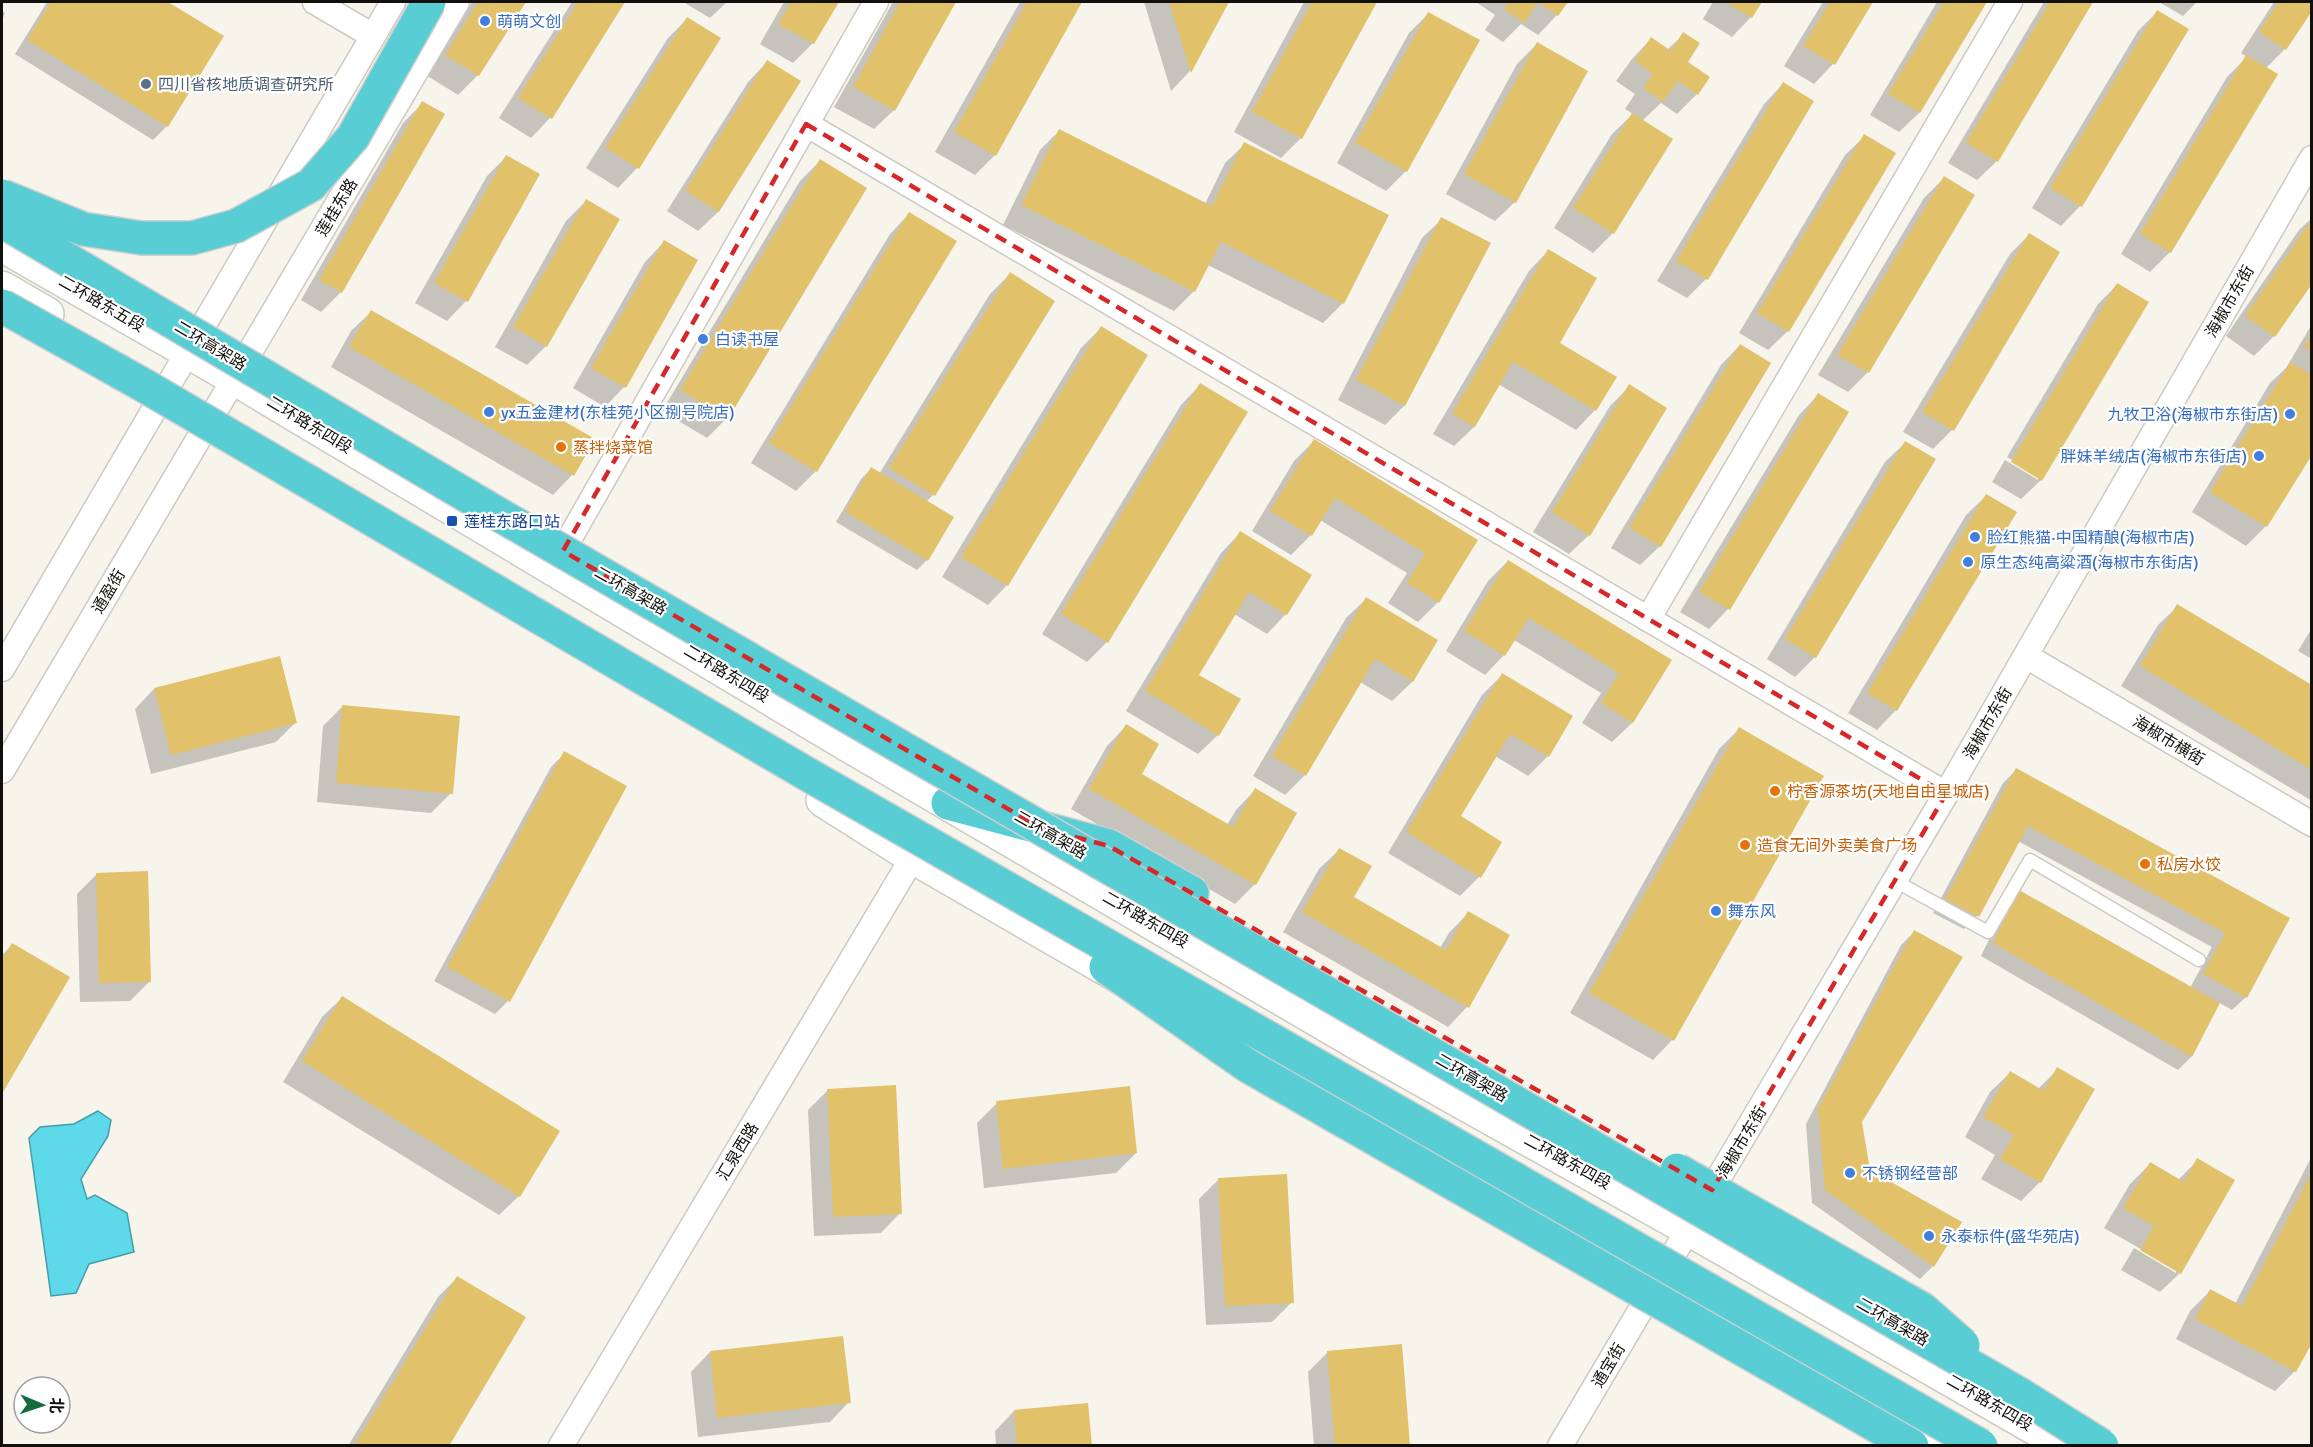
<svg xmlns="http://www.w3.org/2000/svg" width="2313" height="1447" font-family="Signika,'Noto Sans SC',sans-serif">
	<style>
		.water { fill: #5dd9ea; stroke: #469da8; stroke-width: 1.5 }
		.shadow { fill: #0003 }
		.building { fill: #e2c16b }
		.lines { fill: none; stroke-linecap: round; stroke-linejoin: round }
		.service-casing { stroke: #cdcac2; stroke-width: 15 }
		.minor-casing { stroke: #cdcac2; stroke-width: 27 }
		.secondary-casing { stroke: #cdcac2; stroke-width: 36 }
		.trunk-casing { stroke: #cfcfcf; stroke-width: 36 }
		.service { stroke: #fff; stroke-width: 12 }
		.minor { stroke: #fff; stroke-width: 24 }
		.secondary { stroke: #fff; stroke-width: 33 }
		.trunk { stroke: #58ced4; stroke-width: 33 }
		.trunk-bridge-casing { stroke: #cfcfcf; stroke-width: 36; stroke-linecap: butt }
		.trunk-bridge { stroke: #58ced4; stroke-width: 33 }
		.marked { fill: none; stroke: #d62828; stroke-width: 4.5; stroke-dasharray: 12 8; stroke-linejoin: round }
		.shop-dot { fill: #3f7fe0; stroke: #fff; stroke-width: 2 }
		.service-dot { fill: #5c6f8a; stroke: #fff; stroke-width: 2 }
		.food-dot { fill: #e8710a; stroke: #fff; stroke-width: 2 }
		.transit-dot { fill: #1a4fb4; stroke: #fff; stroke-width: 2 }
		.labels { text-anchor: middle; stroke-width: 4.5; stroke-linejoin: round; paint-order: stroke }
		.shop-label { font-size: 16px; fill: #366cbe; stroke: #fff; text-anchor: start }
		.service-label { font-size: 16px; fill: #4e5e75; stroke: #fff; text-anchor: start }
		.street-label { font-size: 16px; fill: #11100d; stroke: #fff }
		.food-label { font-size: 16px; fill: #c56008; stroke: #fff; text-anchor: start }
		.transit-label { font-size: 16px; fill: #164399; stroke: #fff; text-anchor: start }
	</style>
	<rect width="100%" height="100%" fill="#f7f4ec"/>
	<!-- water -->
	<path class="water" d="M98,1111L111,1120L108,1136L81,1179L87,1199L95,1195L127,1213L134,1252L89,1264L76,1293L51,1296L29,1138L40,1127L74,1124Z"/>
	<!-- shadow -->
	<g class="shadow">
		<path d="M47,2H165L222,36L167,126L153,140L15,54Z"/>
		<path d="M472,2H524L478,75L458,95L426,75Z"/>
		<path d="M572,2H623L550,118L531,138L499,118Z"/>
		<path d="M683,2H727L710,18Z"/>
		<path d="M784,2H837L813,43L793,63L760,44Z"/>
		<path d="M893,2H954L894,110L874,129L834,107Z"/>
		<path d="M1020,2H1081L995,155L975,175L935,152Z"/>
		<path d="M1144,2H1228L1189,72L1171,91Z"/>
		<path d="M1304,2H1375L1301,138L1281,158L1234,132Z"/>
		<path d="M1476,2H1567L1557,15L1538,35L1521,24L1503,42L1485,30L1495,15Z"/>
		<path d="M1713,2H1761L1751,17L1732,37L1703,19Z"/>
		<path d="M1823,2H1871L1833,64L1814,84L1784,66Z"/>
		<path d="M1937,2H1985L1919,113L1899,132L1870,115Z"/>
		<path d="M2044,2H2092L1997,161L1977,180L1948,163Z"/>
		<path d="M2159,2H2197L2183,16Z"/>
		<path d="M2274,2H2312V8L2285,49L2265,69L2276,75L2170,252L2150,272L2121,254L2227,77L2247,57L2241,53Z"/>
		<path d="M2,11L5,13L2,20Z"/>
		<path d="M2158,11L2187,29L2080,206L2061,226L2032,208L2138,31Z"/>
		<path d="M1428,14L1478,41L1406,171L1386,191L1337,163L1409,33Z"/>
		<path d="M687,19L719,38L637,168L618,188L586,168L668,38Z"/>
		<path d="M1684,34L1686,62L1708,78L1697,94L1677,114L1661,103L1642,121L1613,233L1593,253L1554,228L1612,134L1633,114L1625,109L1635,94L1616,81L1632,59L1651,39L1667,50Z"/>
		<path d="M1537,44L1515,202L1495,221L1446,194L1517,64Z"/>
		<path d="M767,62L799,82L718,212L698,231L667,211L748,82Z"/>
		<path d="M1783,84L1706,279L1687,298L1657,281L1764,104Z"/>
		<path d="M423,103L341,292L321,312L301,300L403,123Z"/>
		<path d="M1060,130L1205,204L1225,163L1245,144L1343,303L1323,323L1208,265L1194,291L1174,311L1003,225L1040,150Z"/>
		<path d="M1865,136L1788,331L1768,350L1739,333L1845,155Z"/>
		<path d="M506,157L538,175L466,301L447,321L415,303L487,176Z"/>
		<path d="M820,161L865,189L727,418L707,438L662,411L800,181Z"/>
		<path d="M1944,178L1973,196L1867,373L1848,392L1818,375L1924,198Z"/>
		<path d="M586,201L546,346L527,365L495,347L566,221Z"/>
		<path d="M909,214L955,242L816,471L796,491L751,463L890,234Z"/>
		<path d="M2312,218V282L2274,336L2254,356L2226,336L2299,230Z"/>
		<path d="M1442,219L1404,406L1385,425L1338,400L1422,238Z"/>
		<path d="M2029,235L1952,430L1933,449L1903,432L2010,254Z"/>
		<path d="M664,242L624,387L605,407L573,388L645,262Z"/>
		<path d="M1548,251L1558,343L1595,410L1576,430L1498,384L1474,427L1454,446L1433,434L1529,271Z"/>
		<path d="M1010,274L1053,301L933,495L926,502L927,560L917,570L836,522L861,479L871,469L879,474L990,294Z"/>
		<path d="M2117,285L2041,480L2021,499L1992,482L2005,460L2038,480V476L2007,457L2098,304Z"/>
		<path d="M371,312L593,440L572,475L553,495L331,367L351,331Z"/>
		<path d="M2312,324V452L2266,526L2246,546L2192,512L2270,383L2286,368Z"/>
		<path d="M1101,328L1007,585L988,605L942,577L1081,348Z"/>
		<path d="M1740,345L1660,546L1640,565L1611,548L1721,365Z"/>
		<path d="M1200,385L1107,642L1087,662L1042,634L1181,405Z"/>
		<path d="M1630,386L1589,535L1569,554L1533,532L1610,406Z"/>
		<path d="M1818,395L1846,412L1728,609L1709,629L1680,612L1799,415Z"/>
		<path d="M1314,441L1476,540L1438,602L1418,622L1388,603L1407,573L1320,520L1311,535L1291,555L1252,531L1294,461Z"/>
		<path d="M1905,443L1815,657L1795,677L1767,659L1885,462Z"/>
		<path d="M1986,496L1896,710L1877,730L1848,713L1966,515Z"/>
		<path d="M1240,533L1286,614L1267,634L1234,614L1197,675L1218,735L1198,754L1126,711L1221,553Z"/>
		<path d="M1508,561L1669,660L1632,723L1612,742L1582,723L1601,693L1514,640L1504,655L1485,675L1446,651L1488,581Z"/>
		<path d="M1366,599L1436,640L1412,682L1392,701L1360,682L1305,775L1285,795L1253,776L1346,618Z"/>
		<path d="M2178,606L2312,687V801L2121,686L2158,625Z"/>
		<path d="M2312,628V659L2298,651Z"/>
		<path d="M1502,675L1548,756L1528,776L1495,756L1459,817L1479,877L1460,896L1388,853L1482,695Z"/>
		<path d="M154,689L295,723L276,742L151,774L135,709Z"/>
		<path d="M343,706L451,793L431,813L317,802L323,726Z"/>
		<path d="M1126,726L1140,775L1227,825L1236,810L1255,790V884L1235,904L1071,809L1107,746Z"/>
		<path d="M1739,729L1822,776L1672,1040L1653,1060L1570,1013L1719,749Z"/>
		<path d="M565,753L508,1001L495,1014L434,981L551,767Z"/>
		<path d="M2016,770L2288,918L2246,997L2232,1010L2218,1002L2191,1057L2178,1070L1981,956L2006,905L2019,892L2190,988L2212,947L2018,841L1977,916L1964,929L1933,913L2003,783Z"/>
		<path d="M1339,850L1352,898L1440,948L1449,933L1468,913L1467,1007L1448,1027L1283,932L1319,869Z"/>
		<path d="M97,874L150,981L130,1001L80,1002L77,894Z"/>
		<path d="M1914,932L1860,1121L1868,1171L1933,1266L1920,1279L1812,1203L1806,1124L1901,945Z"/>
		<path d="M12,945L68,977L2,1091V955Z"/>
		<path d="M342,998L519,1196L499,1215L283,1082L322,1017Z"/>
		<path d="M2058,1069L2040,1182L2021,1201L1981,1179L1995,1155L1965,1137L1990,1092L2010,1073L2038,1089Z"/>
		<path d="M827,1091L900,1213L881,1233L814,1236L808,1110Z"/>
		<path d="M997,1103L1136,1153L1116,1173L984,1188L977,1123Z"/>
		<path d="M2312,1156V1339L2295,1371L2275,1391L2176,1339L2190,1311L2210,1291L2235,1304Z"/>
		<path d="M2198,1160L2180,1273L2160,1292L2121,1270L2134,1248L2176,1273V1269L2104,1228L2130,1184L2150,1164L2178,1180Z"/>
		<path d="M1219,1179L1292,1302L1272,1322L1206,1325L1199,1199Z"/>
		<path d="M458,1277L447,1446H348L438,1297Z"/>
		<path d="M710,1352L849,1402L830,1422L698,1437L691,1372Z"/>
		<path d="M1328,1352L1409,1446H1314L1308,1372Z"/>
		<path d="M1014,1411L1090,1446H996L995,1431Z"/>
	</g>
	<!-- building -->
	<g class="building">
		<path d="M51,2H168L224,36L168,127L27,40Z"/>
		<path d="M478,2H526L479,76L445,55Z"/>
		<path d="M578,2H625L552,119L518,98Z"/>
		<path d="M791,2H839L814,44L778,24Z"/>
		<path d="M900,2H956L895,111L853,87Z"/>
		<path d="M1027,2H1082L996,156L954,132Z"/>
		<path d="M1169,2H1229L1191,73Z"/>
		<path d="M1312,2H1377L1302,139L1252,112Z"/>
		<path d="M1509,2H1568L1558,16L1538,2L1524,23L1504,9Z"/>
		<path d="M1725,2H1762L1752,18Z"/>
		<path d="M1830,2H1873L1835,65L1803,46Z"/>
		<path d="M1944,2H1987L1920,113L1888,94Z"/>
		<path d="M2050,2H2093L1998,162L1966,143Z"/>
		<path d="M2279,2H2312V11L2286,50L2259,32Z"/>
		<path d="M2157,10L2189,29L2082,207L2050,188Z"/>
		<path d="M1428,12L1480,40L1407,172L1355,143Z"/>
		<path d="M687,17L721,38L639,169L605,148Z"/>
		<path d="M1683,32L1700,43L1688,62L1710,77L1698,95L1678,81L1663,102L1643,88L1653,74L1635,61L1651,37L1671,51Z"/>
		<path d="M1537,42L1588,71L1516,203L1464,174Z"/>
		<path d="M2246,55L2278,74L2171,253L2140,234Z"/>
		<path d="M767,60L801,81L719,212L685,191Z"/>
		<path d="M1783,82L1814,101L1708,280L1676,261Z"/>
		<path d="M422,101L445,114L342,293L319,280Z"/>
		<path d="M1632,113L1673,139L1614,234L1573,208Z"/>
		<path d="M1059,129L1212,206L1244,142L1389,215L1344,304L1221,242L1195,292L1021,205Z"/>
		<path d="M1864,134L1896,153L1789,332L1757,313Z"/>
		<path d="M506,155L540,174L468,302L434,283Z"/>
		<path d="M820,159L867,188L728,419L680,390Z"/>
		<path d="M1944,176L1975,195L1869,373L1837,355Z"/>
		<path d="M586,199L620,219L547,347L513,327Z"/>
		<path d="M909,212L957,241L817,472L769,443Z"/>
		<path d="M1441,217L1491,243L1405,406L1356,380Z"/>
		<path d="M2312,219V284L2275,337L2245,316Z"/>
		<path d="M2029,233L2060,252L1954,431L1922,412Z"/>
		<path d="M664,240L698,260L626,388L591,368Z"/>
		<path d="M1548,249L1597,278L1560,343L1617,377L1596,411L1513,362L1475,427L1452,414Z"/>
		<path d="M1010,272L1055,301L935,496L889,468Z"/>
		<path d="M2117,283L2149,302L2042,481L2011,462Z"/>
		<path d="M371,310L595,439L574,476L349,347Z"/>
		<path d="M1101,326L1148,355L1008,586L961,557Z"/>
		<path d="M2312,334V352L2304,347Z"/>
		<path d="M1740,344L1771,363L1661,547L1629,528Z"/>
		<path d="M2290,362L2312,375V455L2267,527L2210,492Z"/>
		<path d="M1200,383L1248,412L1108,643L1061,614Z"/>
		<path d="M1629,384L1667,408L1590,536L1552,512Z"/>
		<path d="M1818,393L1849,412L1730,610L1699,592Z"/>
		<path d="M1314,439L1478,540L1439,603L1407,583L1425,553L1335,498L1312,536L1270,511Z"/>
		<path d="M1905,441L1936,459L1816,658L1785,639Z"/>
		<path d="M871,467L954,517L928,561L845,512Z"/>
		<path d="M1986,494L2017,512L1897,711L1867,693Z"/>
		<path d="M1240,531L1312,575L1287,615L1249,592L1199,675L1241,699L1219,736L1145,691Z"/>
		<path d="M1508,560L1672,660L1633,723L1601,703L1619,673L1529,618L1505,656L1464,631Z"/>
		<path d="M1366,597L1438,640L1413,682L1375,659L1306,776L1272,756Z"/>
		<path d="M2177,604L2312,685V770L2140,666Z"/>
		<path d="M280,656L297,723L171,755L154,688Z"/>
		<path d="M1502,673L1573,716L1549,757L1510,734L1461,816L1502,842L1481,878L1406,832Z"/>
		<path d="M342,705L460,716L453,794L336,783Z"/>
		<path d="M1126,724L1159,744L1142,774L1233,827L1255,788L1297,813L1256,885L1089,789Z"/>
		<path d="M1739,727L1824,776L1674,1041L1589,993Z"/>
		<path d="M564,751L627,786L510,1002L447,967Z"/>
		<path d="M2016,768L2290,918L2247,998L2203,974L2225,933L2028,826L1979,917L1945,899Z"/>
		<path d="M1339,848L1372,866L1354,897L1446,950L1468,911L1510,935L1469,1008L1302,912Z"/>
		<path d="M148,871L151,982L99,983L96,873Z"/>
		<path d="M2019,890L2220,1003L2192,1057L1993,943Z"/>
		<path d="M1914,930L1963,957L1862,1122L1870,1170L1962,1222L1934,1267L1825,1190L1818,1109Z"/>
		<path d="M12,943L70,977L2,1094V960Z"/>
		<path d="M342,996L560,1131L520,1197L302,1061Z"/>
		<path d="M2057,1067L2095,1089L2041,1183L2000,1159L2014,1135L1983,1117L2010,1071L2044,1091Z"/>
		<path d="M896,1085L902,1214L833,1217L827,1089Z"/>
		<path d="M1130,1086L1137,1153L1003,1169L996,1101Z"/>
		<path d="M2197,1158L2235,1180L2181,1274L2140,1250L2154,1226L2123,1208L2150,1162L2184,1182Z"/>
		<path d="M2312,1172V1343L2296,1372L2195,1319L2210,1289L2242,1306Z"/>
		<path d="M1287,1174L1294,1303L1225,1306L1218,1178Z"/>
		<path d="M457,1276L526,1317L449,1446H354Z"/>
		<path d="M843,1336L851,1403L717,1418L710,1351Z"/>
		<path d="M1402,1344L1410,1446H1335L1327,1351Z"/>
		<path d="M1088,1403L1092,1446H1017L1014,1410Z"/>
	</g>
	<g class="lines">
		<defs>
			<path id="service" d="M1895,881L1988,932L2030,860L2199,960"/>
			<g id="minor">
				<path d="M315,2L373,36"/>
				<path d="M806,124L1946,794"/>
				<path d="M555,564L876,2"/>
				<path d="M1648,619L2010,2"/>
				<path d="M2026,656L2312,824"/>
				<path d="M2,669L393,2"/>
				<path d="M2,771L457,2"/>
				<path d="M561,1446L913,857"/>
				<path d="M1560,1446L1946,794L2312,158"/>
			</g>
			<g id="secondary">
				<path d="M2,245L234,378L850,746L1371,1051L1689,1229L2066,1446"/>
				<path d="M2,288L47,314"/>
				<path d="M823,800L913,857L1129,982"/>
				<path d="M1885,1414L1941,1446"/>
			</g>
			<path id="trunk" d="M948,803L1109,846L1192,893"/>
		</defs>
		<!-- service casing -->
		<use href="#service" class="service-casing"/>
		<!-- minor casing -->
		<use href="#minor" class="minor-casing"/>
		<!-- secondary casing -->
		<use href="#secondary" class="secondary-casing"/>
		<!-- trunk casing -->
		<use href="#trunk" class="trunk-casing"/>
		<!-- service -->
		<use href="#service" class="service"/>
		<!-- minor -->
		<use href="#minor" class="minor"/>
		<!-- secondary -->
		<use href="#secondary" class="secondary"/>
		<!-- trunk -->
		<use href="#trunk" class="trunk"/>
		<defs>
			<g id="trunk-bridge">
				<path d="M2,196L83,229L142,238H192L236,226L311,185L353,137L429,2"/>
				<path d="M2,221L498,514L2021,1395L2102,1446"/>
				<path d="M2,306L145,386L807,774L1981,1446"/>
				<path d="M1106,967L1248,1066L1912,1446"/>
				<path d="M1677,1170L1922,1309L1963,1345"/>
			</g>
		</defs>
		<!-- trunk-bridge casing -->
		<use href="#trunk-bridge" class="trunk-bridge-casing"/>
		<!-- trunk-bridge -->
		<use href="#trunk-bridge" class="trunk-bridge"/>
	</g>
	<!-- marked area -->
	<path class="marked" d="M806,124L1946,794L1712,1190L1109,846L1041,828L563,551Z"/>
	<!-- markers -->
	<g class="shop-dot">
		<circle cx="485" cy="21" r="6"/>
		<circle cx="703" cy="339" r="6"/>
		<circle cx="489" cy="412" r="6"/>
		<circle cx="2290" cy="414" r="6"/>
		<circle cx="2259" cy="456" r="6"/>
		<circle cx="1975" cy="537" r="6"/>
		<circle cx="1968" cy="562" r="6"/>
		<circle cx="1716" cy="911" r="6"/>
		<circle cx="1850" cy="1173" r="6"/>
		<circle cx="1929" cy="1236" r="6"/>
	</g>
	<circle class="service-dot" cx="146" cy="84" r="6"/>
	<g class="food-dot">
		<circle cx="561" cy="447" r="6"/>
		<circle cx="1775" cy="791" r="6"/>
		<circle cx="1745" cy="845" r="6"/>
		<circle cx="2145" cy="864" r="6"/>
	</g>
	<rect class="transit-dot" x="446" y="515" width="12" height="12" rx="3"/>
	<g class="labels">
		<!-- shop labels -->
		<g class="shop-label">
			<text x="497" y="27">萌萌文创</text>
			<text x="715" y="345">白读书屋</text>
			<text x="501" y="418">yx五金建材(东桂苑小区捌号院店)</text>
			<text x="2278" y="420" text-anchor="end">九牧卫浴(海椒市东街店)</text>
			<text x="2247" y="462" text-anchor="end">胖妹羊绒店(海椒市东街店)</text>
			<text x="1987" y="543">脸红熊猫·中国精酿(海椒市店)</text>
			<text x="1980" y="568">原生态纯高粱酒(海椒市东街店)</text>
			<text x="1728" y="917">舞东风</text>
			<text x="1862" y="1179">不锈钢经营部</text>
			<text x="1941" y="1242">永泰标件(盛华苑店)</text>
		</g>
		<!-- service labels -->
		<g class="service-label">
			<text x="158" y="90">四川省核地质调查研究所</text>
		</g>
		<!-- street labels -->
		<g class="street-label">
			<text transform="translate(336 207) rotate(-59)" y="6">莲桂东路</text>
			<text transform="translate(2229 301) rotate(-60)" y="6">海椒市东街</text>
			<text transform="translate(102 303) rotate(30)" y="6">二环路东五段</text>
			<text transform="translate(211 345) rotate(31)" y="6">二环高架路</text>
			<text transform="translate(310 424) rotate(31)" y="6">二环路东四段</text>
			<text transform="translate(631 590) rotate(30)" y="6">二环高架路</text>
			<text transform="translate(108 591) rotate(-59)" y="6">通盈街</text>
			<text transform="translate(727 673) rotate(31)" y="6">二环路东四段</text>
			<text transform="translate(1987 723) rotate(-60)" y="6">海椒市东街</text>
			<text transform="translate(2169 740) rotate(31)" y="6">海椒市横街</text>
			<text transform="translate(1051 834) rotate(30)" y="6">二环高架路</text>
			<text transform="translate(1146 919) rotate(30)" y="6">二环路东四段</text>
			<text transform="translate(1472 1077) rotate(30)" y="6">二环高架路</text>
			<text transform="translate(1741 1142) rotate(-59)" y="6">海椒市东街</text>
			<text transform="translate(737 1151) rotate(-59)" y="6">汇泉西路</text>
			<text transform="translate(1568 1161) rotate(29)" y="6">二环路东四段</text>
			<text transform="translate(1893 1321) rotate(30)" y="6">二环高架路</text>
			<text transform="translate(1608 1365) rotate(-59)" y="6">通宝街</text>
			<text transform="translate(1990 1402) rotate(30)" y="6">二环路东四段</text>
		</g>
		<!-- food labels -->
		<g class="food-label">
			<text x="573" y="453">蒸拌烧菜馆</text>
			<text x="1787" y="797">柠香源茶坊(天地自由星城店)</text>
			<text x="1757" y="851">造食无间外卖美食广场</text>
			<text x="2157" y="870">私房水饺</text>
		</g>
		<!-- transit labels -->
		<g class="transit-label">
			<text x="464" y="527">莲桂东路口站</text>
		</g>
	</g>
	<!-- border -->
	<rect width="2313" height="1447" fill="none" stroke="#11100d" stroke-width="6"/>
	<!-- north arrow -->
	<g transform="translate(42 1405) rotate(92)"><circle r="28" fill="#ffffff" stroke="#a09f9e" stroke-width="1.5"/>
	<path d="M0-4.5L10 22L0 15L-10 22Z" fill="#136b3e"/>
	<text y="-9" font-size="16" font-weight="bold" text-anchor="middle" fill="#11100d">北</text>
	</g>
</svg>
